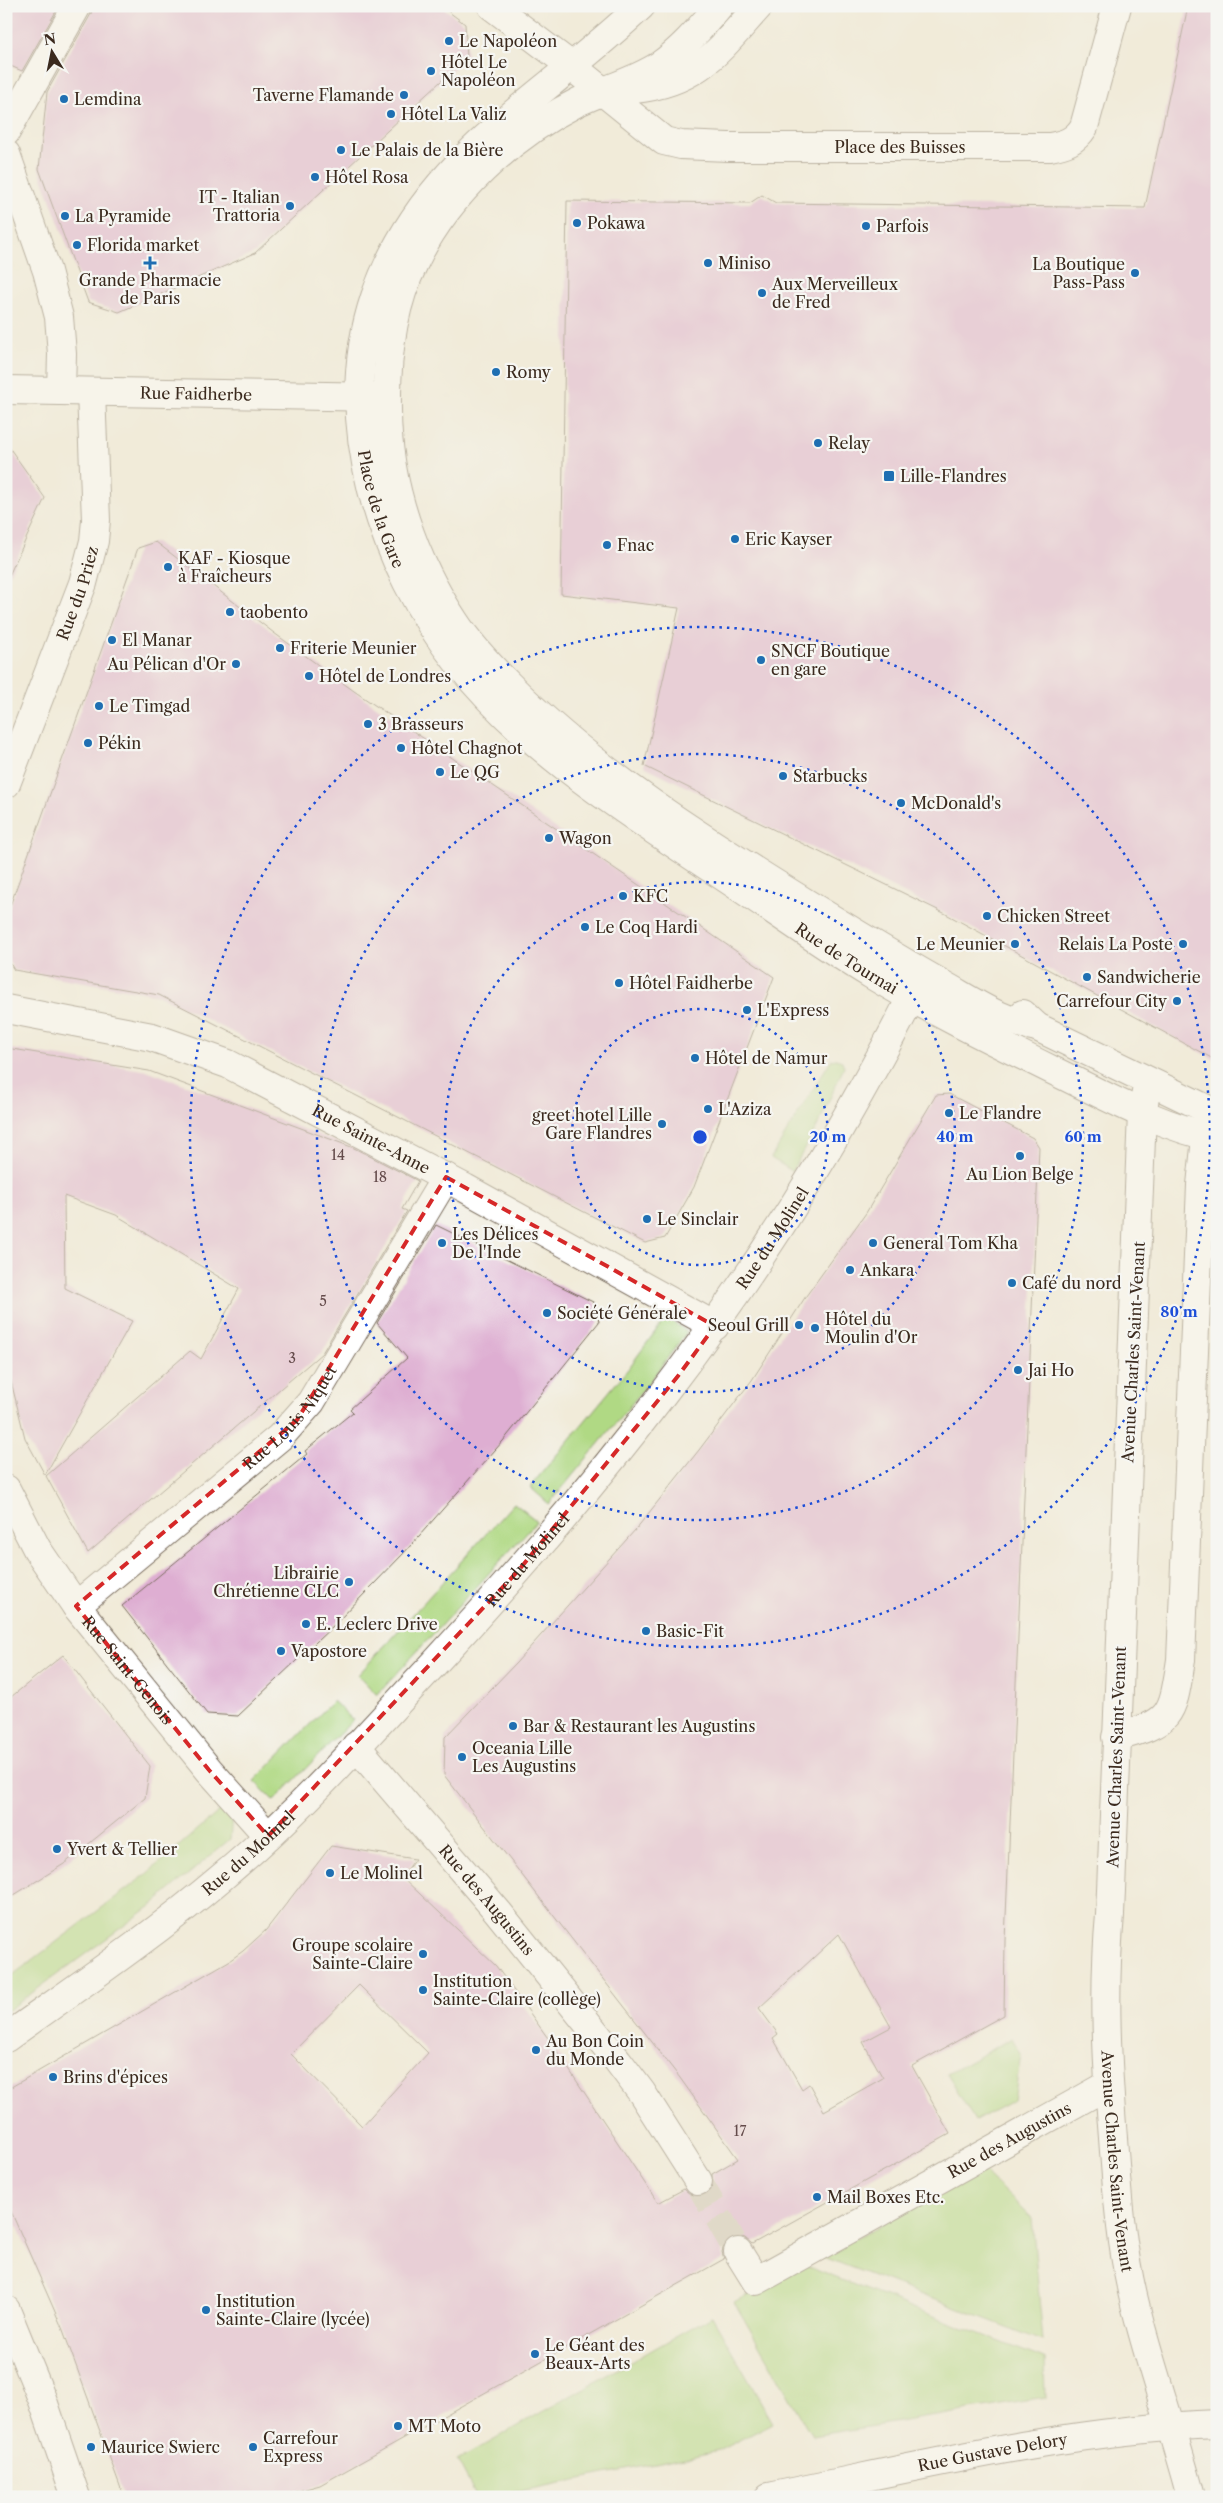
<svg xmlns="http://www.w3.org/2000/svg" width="1223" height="2503" font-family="'Libre Caslon Text',serif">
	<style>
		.green { fill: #b0d984; stroke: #768251 }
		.building { fill: #deaed2; fill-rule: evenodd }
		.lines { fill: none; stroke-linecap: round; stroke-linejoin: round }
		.minor-tunnel { stroke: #cdc4b4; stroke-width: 28; stroke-dasharray: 28 14; stroke-linecap: butt }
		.minor-casing { stroke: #7b6e5f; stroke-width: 30 }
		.minor { stroke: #fff; stroke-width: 28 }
		.marked { fill: none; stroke: #d62828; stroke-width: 4; stroke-dasharray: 10 6; stroke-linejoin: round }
		.ring { fill: none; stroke: #1d4ed8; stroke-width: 2.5; stroke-dasharray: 2.5 5 }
		.poi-dot { fill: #1f6fb2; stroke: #f6f6f2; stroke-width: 2 }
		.labels { text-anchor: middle; stroke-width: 4.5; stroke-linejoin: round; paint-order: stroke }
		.number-label { font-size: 14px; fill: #644b4b }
		.poi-label { font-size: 16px; fill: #3b2a1e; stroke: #f6f6f2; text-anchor: start }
		.street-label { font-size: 16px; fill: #3b2a1e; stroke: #f6f6f2 }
		.centre { fill: #1d4ed8; stroke: #f6f6f2; stroke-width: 2.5 }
		.ring-label { font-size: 15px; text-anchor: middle; font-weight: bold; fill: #1d4ed8; stroke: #f6f6f2; stroke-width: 4.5; stroke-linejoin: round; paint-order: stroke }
	</style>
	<rect width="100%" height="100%" fill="#f6f6f2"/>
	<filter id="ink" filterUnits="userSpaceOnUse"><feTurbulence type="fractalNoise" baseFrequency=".02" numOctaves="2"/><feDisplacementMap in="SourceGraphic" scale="10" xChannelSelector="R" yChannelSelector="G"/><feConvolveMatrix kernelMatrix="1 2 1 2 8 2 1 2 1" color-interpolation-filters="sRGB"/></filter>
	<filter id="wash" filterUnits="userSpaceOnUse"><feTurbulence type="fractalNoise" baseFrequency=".0096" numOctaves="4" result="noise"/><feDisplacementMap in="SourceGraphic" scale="20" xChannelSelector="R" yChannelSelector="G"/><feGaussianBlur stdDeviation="1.12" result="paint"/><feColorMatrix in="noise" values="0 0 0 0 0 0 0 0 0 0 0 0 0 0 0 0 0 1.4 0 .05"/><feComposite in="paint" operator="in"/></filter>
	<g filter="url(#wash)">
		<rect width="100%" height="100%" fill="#f1ebd9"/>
		<!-- green -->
		<g class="green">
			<path d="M836,1059L842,1061L844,1067L819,1123L792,1171L771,1158L831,1060Z"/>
			<path d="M666,1317L687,1332L648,1384L549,1504L530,1487L628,1369Z"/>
			<path d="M514,1503L537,1521L377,1695L358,1675Z"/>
			<path d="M333,1701L353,1720L274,1801L254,1781Z"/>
			<path d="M224,1807L232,1817L230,1839L151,1906L6,2012V1980L144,1876Z"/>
			<path d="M1012,2038L1021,2054L1014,2100L975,2121L947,2074Z"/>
			<path d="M983,2171L1032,2218L1043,2341L821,2256Z"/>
			<path d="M803,2265L1044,2359L1045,2398L812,2436L734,2302Z"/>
			<path d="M712,2316L773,2423L719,2451L491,2497H477L457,2460Z"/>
		</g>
		<g id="blocks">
			<!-- building -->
			<g class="building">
				<path d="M6,6H59L22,71L6,64Z"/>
				<path d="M93,6H441L465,24L467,57L255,253L119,312L88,302L39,169L47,92L91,14Z"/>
				<path d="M1188,6H1217V1061L946,914L644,766L679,608L561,594L567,201L750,203L762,195L776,203L1145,208Z"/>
				<path d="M6,443L45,498L6,582Z"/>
				<path d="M156,542L274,633L354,691L774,977L694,1187L665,1238L645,1243L159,995L14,970L6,956V917L138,548Z"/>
				<path d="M6,1048L149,1071L354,1148L418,1181L402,1209L407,1211L322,1353L88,1553L46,1476L190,1351L201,1359L239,1289L116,1215L64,1196L65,1288L132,1321L45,1475L25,1438L6,1361Z"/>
				<path d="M949,1094L1033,1138L1039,1147L1005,1940L1004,2015L912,2066L950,2134L752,2244L745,2238L737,2236L730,2239L724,2245L722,2252L724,2259L320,2485L277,2497H124L63,2330L6,2200V2090L229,1961L243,1951L266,1930L331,1846L415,1859L402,1877L496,1966L550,2041L658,2203L684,2189L691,2195L699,2197L706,2194L712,2188V2174L738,2159L680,2078L444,1775L445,1737L516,1663L636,1529L699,1450L752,1380L806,1296L866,1213L936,1095ZM839,1934L891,2027L863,2042L883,2078L824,2111L809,2084L802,2089L773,2038L778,2034L759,2008ZM359,1985L428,2053L362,2126L291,2054Z"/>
				<path d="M436,1225L595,1303L599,1322L503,1441L404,1553L335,1624L238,1716L207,1714L122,1606L307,1454L305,1451L353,1412L350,1409L407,1358L377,1323Z"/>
				<path d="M63,1655L150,1766L145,1798L64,1864L6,1900V1701Z"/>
			</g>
		</g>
	</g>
	<g filter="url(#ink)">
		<use href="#blocks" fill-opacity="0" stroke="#7b6e5f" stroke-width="1"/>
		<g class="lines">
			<!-- minor-tunnel -->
			<path class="minor-tunnel" d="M698,2181L738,2252"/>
			<defs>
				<g id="minor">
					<path id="s1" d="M492,6L570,65L664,141L681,145L728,147H1050C1066,144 1075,141 1084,127L1117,6"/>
					<path id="s2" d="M641,6C542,101 423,158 375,297C333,421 381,565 459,664C523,746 622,809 709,867C763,902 816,941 872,975C930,1010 991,1040 1052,1070C1106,1096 1158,1126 1217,1138"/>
					<path d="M719,6C701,27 683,49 660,65C636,81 605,89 578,102C511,136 447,194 414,263C392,307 386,361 387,410C387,484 414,561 455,622C470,645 490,666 509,685C599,776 711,844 819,911C860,936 901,961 942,984C974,1002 1000,1021 1037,1027"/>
					<path d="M635,89C699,82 719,50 759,6"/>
					<path d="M6,132L77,6"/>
					<path d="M6,154L47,271L59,317L62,354L61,391"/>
					<path id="s3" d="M6,390L378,397"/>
					<path id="s4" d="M6,784L83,583L94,541L96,520L91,392"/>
					<path id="s5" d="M6,1009L152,1037L228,1064L465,1188L715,1326"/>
					<path d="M1023,1014L1037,1027L1209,1110L1201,1185L1181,1660C1172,1716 1173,1722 1116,1737"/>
					<path id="s6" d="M1148,1082L1142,1113L1110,1915C1103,1990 1107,2063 1113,2138C1117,2192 1121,2247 1134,2300C1150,2367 1174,2431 1191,2497"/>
					<path id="s7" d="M6,1489L37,1549L76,1606L209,1770L268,1836"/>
					<path id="s8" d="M76,1606L280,1437L311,1402L446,1177"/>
					<path id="s9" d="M356,1746L498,1912L618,2061L642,2093L698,2181"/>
					<path id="s10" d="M6,2038C79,1986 154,1935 222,1877C298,1814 364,1738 432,1666C595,1490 739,1311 856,1100C878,1061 900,1022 919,981"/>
					<path id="s11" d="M738,2252L756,2281L1108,2085"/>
					<path d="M6,2310L43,2401L76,2497"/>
					<path id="s12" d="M769,2497C917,2467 1065,2430 1217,2424"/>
				</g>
			</defs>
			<!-- minor casing -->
			<use href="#minor" class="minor-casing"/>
			<!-- minor -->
			<use href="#minor" class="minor"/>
		</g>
	</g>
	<!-- marked area -->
	<path d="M0 0H1223V2503H0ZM446,1177L715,1326L678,1376L518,1571L268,1836L209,1770L76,1606L297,1420Z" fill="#f1ebd9" fill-opacity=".55" fill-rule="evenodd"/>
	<path class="marked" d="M446,1177L715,1326L678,1376L518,1571L268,1836L209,1770L76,1606L297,1420Z"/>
	<!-- distance rings -->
	<g class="ring">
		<circle cx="700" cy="1137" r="128"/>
		<circle cx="700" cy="1137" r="255"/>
		<circle cx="700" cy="1137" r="383"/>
		<circle cx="700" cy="1137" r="510"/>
	</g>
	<!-- markers -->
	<g class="poi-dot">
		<circle cx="449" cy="41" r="5"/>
		<circle cx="431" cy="71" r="5"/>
		<circle cx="404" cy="95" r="5"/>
		<circle cx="64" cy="99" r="5"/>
		<circle cx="391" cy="114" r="5"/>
		<circle cx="341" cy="150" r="5"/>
		<circle cx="315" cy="177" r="5"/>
		<circle cx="290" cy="206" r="5"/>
		<circle cx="65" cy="216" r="5"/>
		<circle cx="577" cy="223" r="5"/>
		<circle cx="866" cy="226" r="5"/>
		<circle cx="77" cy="245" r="5"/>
		<path d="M147.5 255.5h5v5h5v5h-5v5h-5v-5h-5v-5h5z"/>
		<circle cx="708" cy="263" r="5"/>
		<circle cx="1135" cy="273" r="5"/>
		<circle cx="762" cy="293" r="5"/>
		<circle cx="496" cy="372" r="5"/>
		<circle cx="818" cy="443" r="5"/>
		<rect x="883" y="470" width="12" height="12" rx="2.5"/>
		<circle cx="735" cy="539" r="5"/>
		<circle cx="607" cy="545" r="5"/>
		<circle cx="168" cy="567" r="5"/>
		<circle cx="230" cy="612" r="5"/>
		<circle cx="112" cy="640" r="5"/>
		<circle cx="280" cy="648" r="5"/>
		<circle cx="761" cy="660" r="5"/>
		<circle cx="236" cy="664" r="5"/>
		<circle cx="309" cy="676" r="5"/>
		<circle cx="99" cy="706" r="5"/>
		<circle cx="368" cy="724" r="5"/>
		<circle cx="88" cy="743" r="5"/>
		<circle cx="401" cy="748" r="5"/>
		<circle cx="440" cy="772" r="5"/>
		<circle cx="783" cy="776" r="5"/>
		<circle cx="901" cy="803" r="5"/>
		<circle cx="549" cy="838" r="5"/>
		<circle cx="623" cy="896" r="5"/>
		<circle cx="987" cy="916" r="5"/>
		<circle cx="585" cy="927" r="5"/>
		<circle cx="1015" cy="944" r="5"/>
		<circle cx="1183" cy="944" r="5"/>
		<circle cx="1087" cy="977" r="5"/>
		<circle cx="619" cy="983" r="5"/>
		<circle cx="1177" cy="1001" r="5"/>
		<circle cx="747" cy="1010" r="5"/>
		<circle cx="695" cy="1058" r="5"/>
		<circle cx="708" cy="1109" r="5"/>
		<circle cx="949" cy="1113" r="5"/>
		<circle cx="662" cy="1124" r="5"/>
		<circle cx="1020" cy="1156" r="5"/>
		<circle cx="647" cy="1219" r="5"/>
		<circle cx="442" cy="1243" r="5"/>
		<circle cx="873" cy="1243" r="5"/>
		<circle cx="850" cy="1270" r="5"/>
		<circle cx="1012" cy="1283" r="5"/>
		<circle cx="547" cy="1313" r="5"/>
		<circle cx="799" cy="1325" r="5"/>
		<circle cx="815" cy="1328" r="5"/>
		<circle cx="1018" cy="1370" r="5"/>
		<circle cx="349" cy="1582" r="5"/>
		<circle cx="306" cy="1624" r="5"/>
		<circle cx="646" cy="1631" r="5"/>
		<circle cx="281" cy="1651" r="5"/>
		<circle cx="513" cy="1726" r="5"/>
		<circle cx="462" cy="1757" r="5"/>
		<circle cx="57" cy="1849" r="5"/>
		<circle cx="330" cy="1873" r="5"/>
		<circle cx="423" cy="1954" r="5"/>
		<circle cx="423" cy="1990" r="5"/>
		<circle cx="536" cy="2050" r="5"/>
		<circle cx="53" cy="2077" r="5"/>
		<circle cx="817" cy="2197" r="5"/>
		<circle cx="206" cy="2310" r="5"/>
		<circle cx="535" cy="2354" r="5"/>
		<circle cx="398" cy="2426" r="5"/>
		<circle cx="91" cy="2447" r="5"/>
		<circle cx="253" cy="2447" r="5"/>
	</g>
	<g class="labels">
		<!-- number labels -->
		<g class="number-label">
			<text x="338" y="1160">14</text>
			<text x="380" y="1182">18</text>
			<text x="323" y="1306">5</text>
			<text x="292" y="1363">3</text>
			<text x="740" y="2136">17</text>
		</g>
		<!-- poi labels -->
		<g class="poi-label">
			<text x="459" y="47">Le Napoléon</text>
			<text x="441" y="68">Hôtel Le<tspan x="441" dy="18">Napoléon</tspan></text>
			<text x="394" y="101" text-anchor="end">Taverne Flamande</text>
			<text x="74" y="105">Lemdina</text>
			<text x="401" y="120">Hôtel La Valiz</text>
			<text x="351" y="156">Le Palais de la Bière</text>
			<text x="325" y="183">Hôtel Rosa</text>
			<text x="280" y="203" text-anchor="end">IT - Italian<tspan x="280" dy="18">Trattoria</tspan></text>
			<text x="75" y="222">La Pyramide</text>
			<text x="587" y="229">Pokawa</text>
			<text x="876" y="232">Parfois</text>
			<text x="87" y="251">Florida market</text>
			<text x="718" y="269">Miniso</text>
			<text x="1125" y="270" text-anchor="end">La Boutique<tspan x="1125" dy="18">Pass-Pass</tspan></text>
			<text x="150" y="286" text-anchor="middle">Grande Pharmacie<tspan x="150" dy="18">de Paris</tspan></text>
			<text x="772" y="290">Aux Merveilleux<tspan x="772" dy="18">de Fred</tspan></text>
			<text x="506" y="378">Romy</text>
			<text x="828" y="449">Relay</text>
			<text x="900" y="482">Lille-Flandres</text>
			<text x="745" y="545">Eric Kayser</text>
			<text x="617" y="551">Fnac</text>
			<text x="178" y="564">KAF - Kiosque<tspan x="178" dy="18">à Fraîcheurs</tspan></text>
			<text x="240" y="618">taobento</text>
			<text x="122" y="646">El Manar</text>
			<text x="290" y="654">Friterie Meunier</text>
			<text x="771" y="657">SNCF Boutique<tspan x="771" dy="18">en gare</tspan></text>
			<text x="226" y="670" text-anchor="end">Au Pélican d'Or</text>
			<text x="319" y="682">Hôtel de Londres</text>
			<text x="109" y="712">Le Timgad</text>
			<text x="378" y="730">3 Brasseurs</text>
			<text x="98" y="749">Pékin</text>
			<text x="411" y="754">Hôtel Chagnot</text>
			<text x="450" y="778">Le QG</text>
			<text x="793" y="782">Starbucks</text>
			<text x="911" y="809">McDonald's</text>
			<text x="559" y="844">Wagon</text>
			<text x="633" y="902">KFC</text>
			<text x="997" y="922">Chicken Street</text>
			<text x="595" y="933">Le Coq Hardi</text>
			<text x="1005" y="950" text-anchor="end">Le Meunier</text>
			<text x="1173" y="950" text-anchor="end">Relais La Poste</text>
			<text x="1097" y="983">Sandwicherie</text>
			<text x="629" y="989">Hôtel Faidherbe</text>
			<text x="1167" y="1007" text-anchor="end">Carrefour City</text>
			<text x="757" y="1016">L'Express</text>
			<text x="705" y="1064">Hôtel de Namur</text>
			<text x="718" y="1115">L'Aziza</text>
			<text x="959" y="1119">Le Flandre</text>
			<text x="652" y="1121" text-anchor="end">greet hotel Lille<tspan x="652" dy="18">Gare Flandres</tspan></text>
			<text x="1020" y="1180" text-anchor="middle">Au Lion Belge</text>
			<text x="657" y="1225">Le Sinclair</text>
			<text x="452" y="1240">Les Délices<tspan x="452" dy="18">De l'Inde</tspan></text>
			<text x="883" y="1249">General Tom Kha</text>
			<text x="860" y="1276">Ankara</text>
			<text x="1022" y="1289">Café du nord</text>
			<text x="557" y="1319">Société Générale</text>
			<text x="825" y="1325">Hôtel du<tspan x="825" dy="18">Moulin d'Or</tspan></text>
			<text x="789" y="1331" text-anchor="end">Seoul Grill</text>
			<text x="1028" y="1376">Jai Ho</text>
			<text x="339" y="1579" text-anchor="end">Librairie<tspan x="339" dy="18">Chrétienne CLC</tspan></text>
			<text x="316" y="1630">E. Leclerc Drive</text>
			<text x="656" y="1637">Basic-Fit</text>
			<text x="291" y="1657">Vapostore</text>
			<text x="523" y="1732">Bar &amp; Restaurant les Augustins</text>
			<text x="472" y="1754">Oceania Lille<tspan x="472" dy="18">Les Augustins</tspan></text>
			<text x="67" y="1855">Yvert &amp; Tellier</text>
			<text x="340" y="1879">Le Molinel</text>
			<text x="413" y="1951" text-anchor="end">Groupe scolaire<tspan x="413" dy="18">Sainte-Claire</tspan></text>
			<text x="433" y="1987">Institution<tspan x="433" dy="18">Sainte-Claire (collège)</tspan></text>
			<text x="546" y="2047">Au Bon Coin<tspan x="546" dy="18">du Monde</tspan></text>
			<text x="63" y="2083">Brins d'épices</text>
			<text x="827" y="2203">Mail Boxes Etc.</text>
			<text x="216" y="2307">Institution<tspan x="216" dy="18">Sainte-Claire (lycée)</tspan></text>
			<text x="545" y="2351">Le Géant des<tspan x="545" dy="18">Beaux-Arts</tspan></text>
			<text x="408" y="2432">MT Moto</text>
			<text x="263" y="2444">Carrefour<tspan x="263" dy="18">Express</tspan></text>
			<text x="101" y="2453">Maurice Swierc</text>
		</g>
		<!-- street labels -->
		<g class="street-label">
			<text dy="6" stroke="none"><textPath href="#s1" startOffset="455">Place des Buisses</textPath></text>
			<text dy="6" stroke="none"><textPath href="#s3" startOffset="190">Rue Faidherbe</textPath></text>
			<text dy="6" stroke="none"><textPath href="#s2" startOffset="616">Place de la Gare</textPath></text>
			<text dy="6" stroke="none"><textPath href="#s4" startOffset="204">Rue du Priez</textPath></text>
			<text dy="6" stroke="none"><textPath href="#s2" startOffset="1280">Rue de Tournai</textPath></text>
			<text dy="6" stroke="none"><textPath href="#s5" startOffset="391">Rue Sainte-Anne</textPath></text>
			<text dy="6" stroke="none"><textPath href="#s10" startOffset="1115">Rue du Molinel</textPath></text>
			<text transform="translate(1133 1352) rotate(-87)" y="6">Avenue Charles Saint-Venant</text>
			<text dy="6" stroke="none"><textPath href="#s8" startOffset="286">Rue Louis Niquet</textPath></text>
			<text dy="6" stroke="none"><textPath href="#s10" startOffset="710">Rue du Molinel</textPath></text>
			<text dy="6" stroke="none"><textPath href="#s7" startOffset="219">Rue Saint-Genois</textPath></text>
			<text transform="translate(1116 1757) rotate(-88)" y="6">Avenue Charles Saint-Venant</text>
			<text dy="6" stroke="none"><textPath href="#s10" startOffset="305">Rue du Molinel</textPath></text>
			<text dy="6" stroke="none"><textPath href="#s9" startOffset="202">Rue des Augustins</textPath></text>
			<text dy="6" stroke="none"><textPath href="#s11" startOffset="324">Rue des Augustins</textPath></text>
			<text dy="6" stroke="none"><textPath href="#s6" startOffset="1081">Avenue Charles Saint-Venant</textPath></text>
			<text dy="6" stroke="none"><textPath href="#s12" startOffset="228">Rue Gustave Delory</textPath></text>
		</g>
	</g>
	<circle cx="700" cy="1137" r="8" class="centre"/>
	<g class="ring-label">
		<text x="828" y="1142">20 m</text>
		<text x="955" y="1142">40 m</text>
		<text x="1083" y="1142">60 m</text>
		<text x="1179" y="1317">80 m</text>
	</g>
	<!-- margin -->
	<rect width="1223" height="2503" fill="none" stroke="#f6f6f2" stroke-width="25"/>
	<!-- north arrow -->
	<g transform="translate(52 52) rotate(350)" stroke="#f6f6f2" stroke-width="4" paint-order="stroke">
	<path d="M0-4L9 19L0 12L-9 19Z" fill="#3b2a1e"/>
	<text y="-8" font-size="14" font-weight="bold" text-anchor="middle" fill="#3b2a1e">N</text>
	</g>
</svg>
